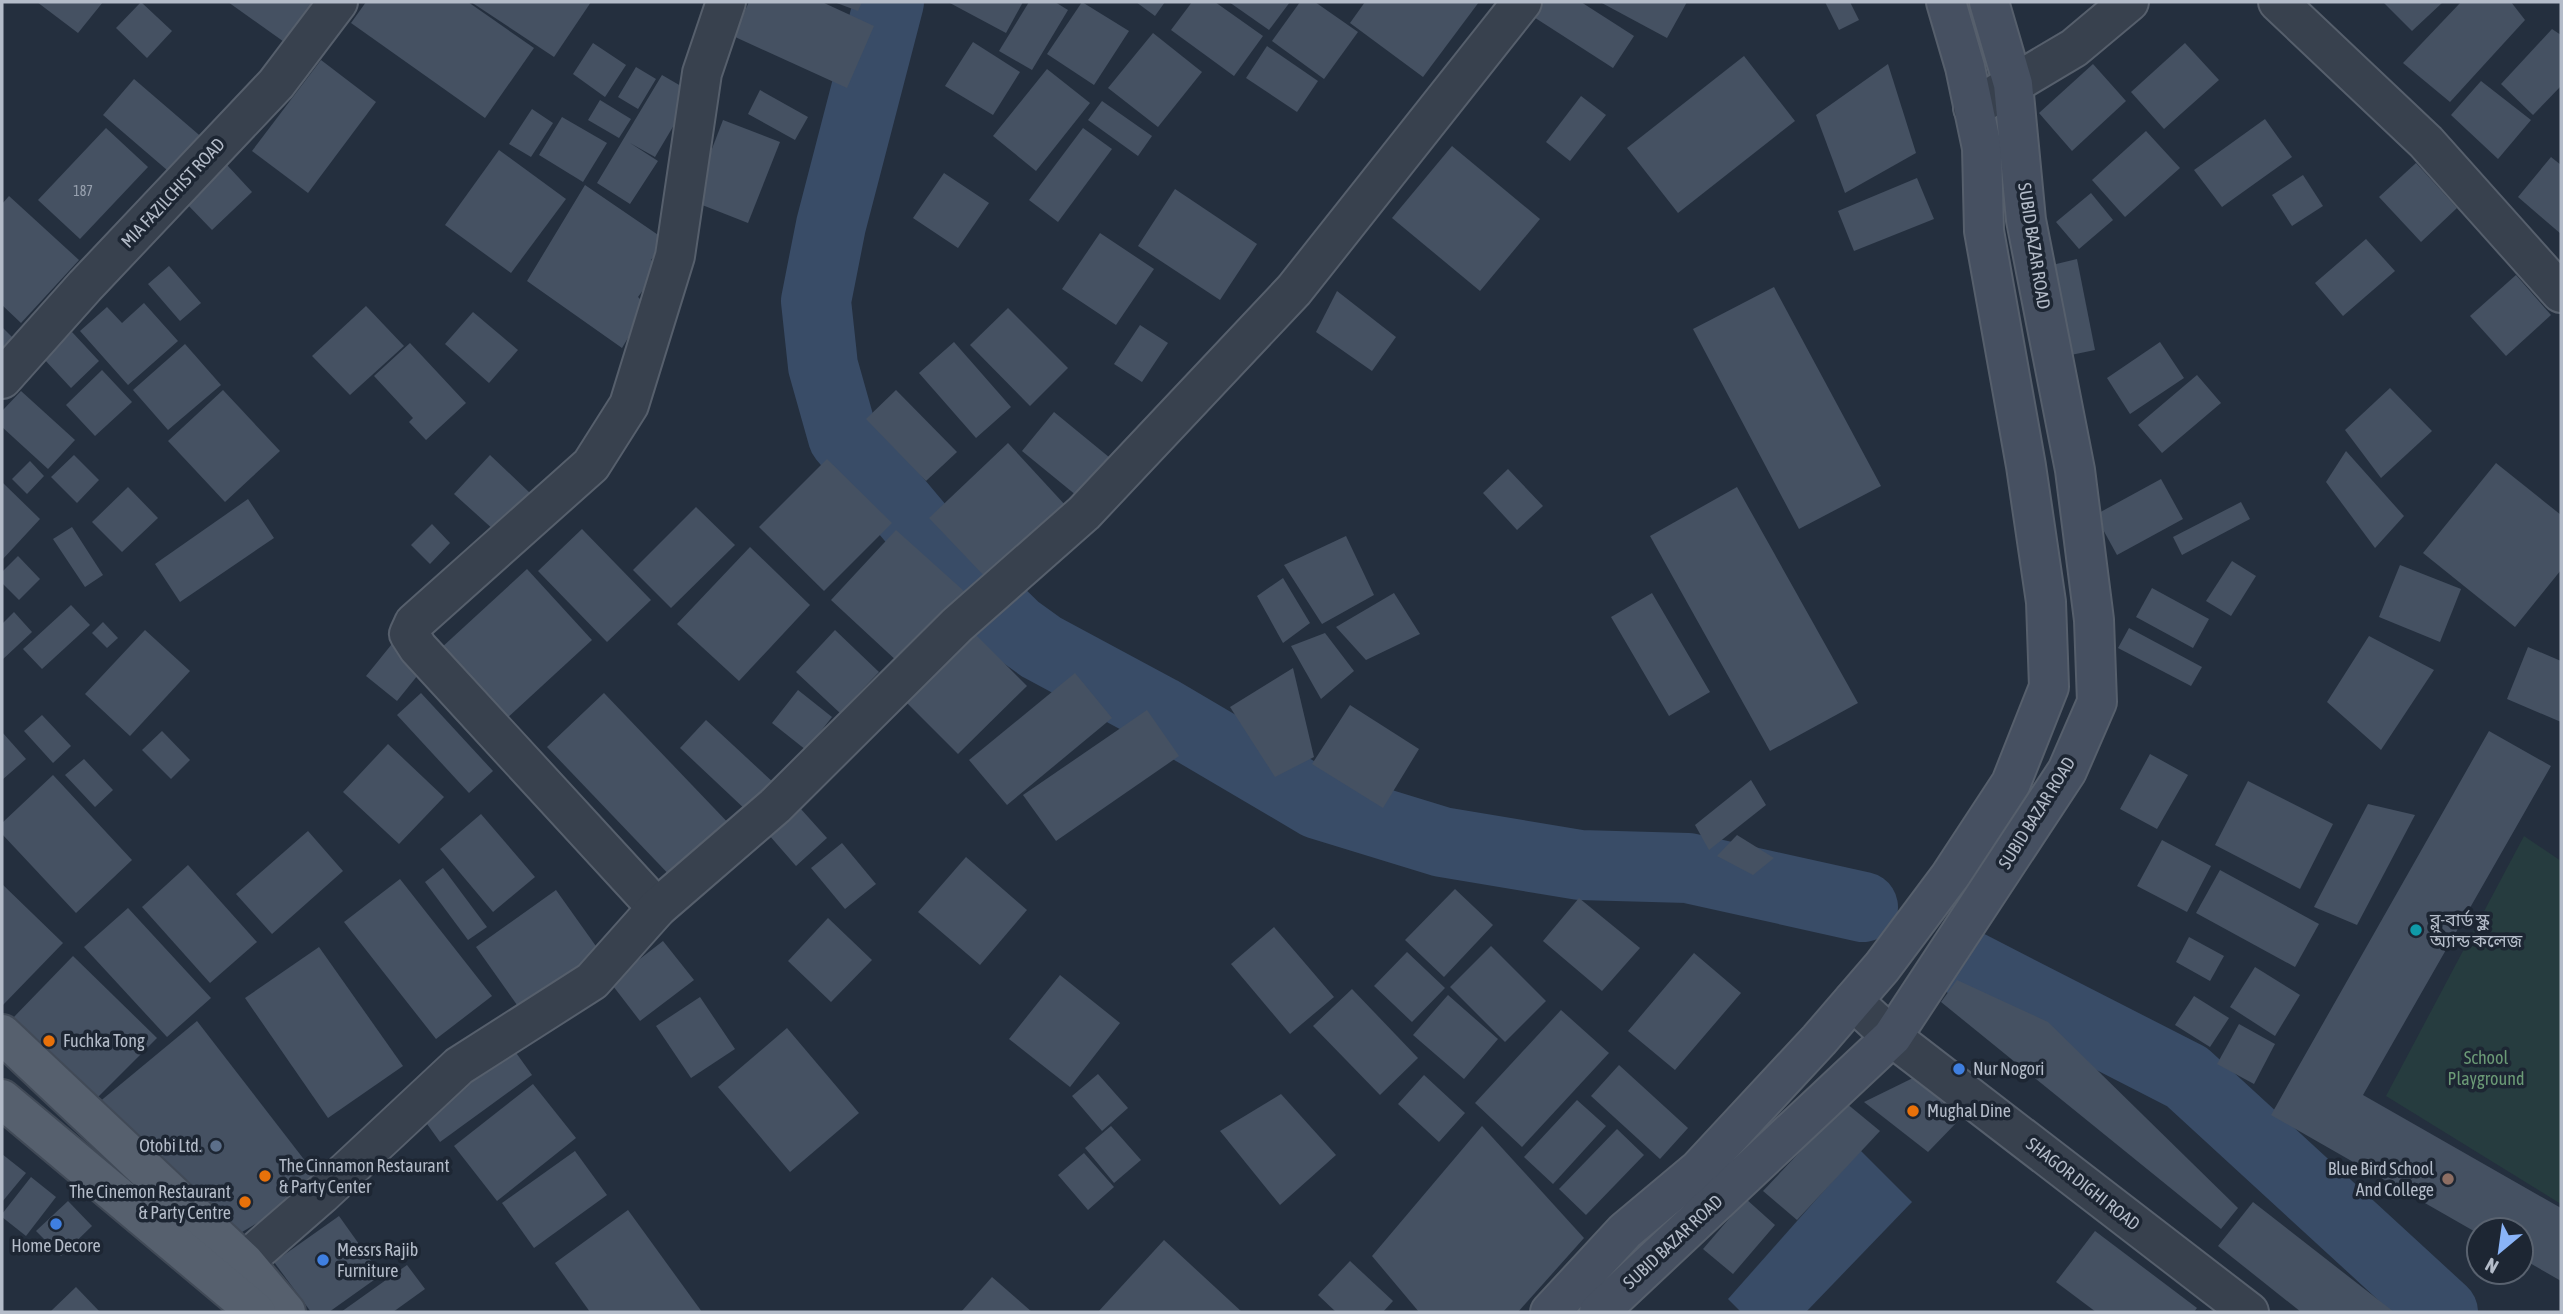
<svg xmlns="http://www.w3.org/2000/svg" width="2563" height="1314" font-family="'Asap Condensed','Noto Sans Bengali',sans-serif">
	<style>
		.green { fill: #263c3f }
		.water { fill: #394c67 }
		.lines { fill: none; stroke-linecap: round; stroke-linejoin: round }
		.river { stroke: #394c67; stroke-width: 70 }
		.building { fill: #455162 }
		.street-casing { stroke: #565f6c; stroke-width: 42 }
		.secondary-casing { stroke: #565f6c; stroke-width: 42 }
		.primary-casing { stroke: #414a57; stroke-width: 42 }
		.street { stroke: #38414e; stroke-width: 38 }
		.secondary { stroke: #465061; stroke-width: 38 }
		.primary { stroke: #56606e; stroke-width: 38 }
		.culture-dot { fill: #0f9aa8; stroke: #1d2633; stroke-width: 2.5 }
		.food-dot { fill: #e8710a; stroke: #1d2633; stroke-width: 2.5 }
		.shop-dot { fill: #3f7fe0; stroke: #1d2633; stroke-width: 2.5 }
		.service-dot { fill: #5c6f8a; stroke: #1d2633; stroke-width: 2.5 }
		.education-dot { fill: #8d6e63; stroke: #1d2633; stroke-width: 2.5 }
		.labels { text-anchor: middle; stroke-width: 7; stroke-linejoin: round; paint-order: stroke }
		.number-label { font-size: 14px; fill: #98a1af }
		.street-label { font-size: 18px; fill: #b4bcc9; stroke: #1d2633 }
		.poi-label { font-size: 18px; fill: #b4bcc9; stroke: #1d2633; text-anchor: start }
		.park-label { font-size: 18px; fill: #6b9a76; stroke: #1d2633 }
	</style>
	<rect width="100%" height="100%" fill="#242f3e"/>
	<!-- green -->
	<path class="green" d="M2524,836L2561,861V1204L2386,1096Z"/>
	<!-- water -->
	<path class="water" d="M1860,1150L1912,1202L1806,1312H1741L1728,1299Z"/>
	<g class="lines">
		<!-- river -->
		<g class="river">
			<path d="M889,2L831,225L816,301L823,366L843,437L950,564L1016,629L1041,647L1160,711L1318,804L1442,842L1580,865L1688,868L1863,907"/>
			<path d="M1970,966L2187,1077L2443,1312"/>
		</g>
	</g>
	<!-- building -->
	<g class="building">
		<path d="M37,2H103L78,33Z"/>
		<path d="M141,2L172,31L147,58L116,28Z"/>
		<path d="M228,2H318L287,44Z"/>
		<path d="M366,2H468L534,48L485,118L351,23Z"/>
		<path d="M471,2H591L554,57Z"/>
		<path d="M749,2H822L874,26L847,88L733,36Z"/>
		<path d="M834,2H862L858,11Z"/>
		<path d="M948,2H1023L1006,33Z"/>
		<path d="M1029,2H1055L1068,10L1032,70L999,51Z"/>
		<path d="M1082,2L1129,31L1094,85L1047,54Z"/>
		<path d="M1136,2H1165L1155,16Z"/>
		<path d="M1192,2H1215L1263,36L1234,76L1171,30Z"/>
		<path d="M1229,2H1290L1269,30Z"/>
		<path d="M1300,2H1315L1358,32L1324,79L1272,41Z"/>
		<path d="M1365,2H1479L1423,77L1350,23Z"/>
		<path d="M1533,2H1581L1634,36L1613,68L1526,12Z"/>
		<path d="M1600,2H1687L1667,38Z"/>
		<path d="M1825,2H1850L1859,20L1839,30Z"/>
		<path d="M2383,2H2443L2412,31Z"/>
		<path d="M2461,2H2511L2525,20L2450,102L2403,63Z"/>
		<path d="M2552,29L2561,35V86L2533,115L2501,84Z"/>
		<path d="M1153,33L1202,72L1158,127L1108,88Z"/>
		<path d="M973,42L1020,72L993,115L945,86Z"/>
		<path d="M593,43L626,65L605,97L573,74Z"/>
		<path d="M2185,43L2219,80L2164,129L2131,92Z"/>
		<path d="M1267,46L1318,81L1297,112L1246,78Z"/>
		<path d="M1744,56L1795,121L1678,213L1627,148Z"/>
		<path d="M321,60L376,102L308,193L252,151Z"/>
		<path d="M1888,64L1916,153L1845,193L1816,115Z"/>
		<path d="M2093,64L2126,101L2072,151L2039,113Z"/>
		<path d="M636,67L656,79L638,109L618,97Z"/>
		<path d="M1047,69L1090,103L1036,171L993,136Z"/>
		<path d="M662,75L693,93L655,157L630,143L658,161L630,204L597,183Z"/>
		<path d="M134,79L205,140L174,176L103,115Z"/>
		<path d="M2481,81L2531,120L2498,159L2451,115Z"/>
		<path d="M760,90L808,117L795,140L748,114Z"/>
		<path d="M1581,96L1606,115L1570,161L1546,142Z"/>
		<path d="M600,100L631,119L619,138L588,120Z"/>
		<path d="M1102,101L1152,136L1138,156L1088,120Z"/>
		<path d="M532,109L553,123L531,157L509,144Z"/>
		<path d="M562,117L607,143L583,182L539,155Z"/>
		<path d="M2265,119L2292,157L2222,207L2194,170Z"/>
		<path d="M723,120L780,142L748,223L692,201Z"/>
		<path d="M106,128L148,167L80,239L38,200Z"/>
		<path d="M1083,128L1112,149L1058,222L1029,200Z"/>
		<path d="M2146,131L2180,168L2125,217L2092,180Z"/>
		<path d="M1452,146L1540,219L1480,291L1392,218Z"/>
		<path d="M499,150L566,199L511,273L445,225Z"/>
		<path d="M2551,157L2561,165V234L2518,197Z"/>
		<path d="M2416,163L2457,208L2421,242L2379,197Z"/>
		<path d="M227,165L252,192L212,230L186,203Z"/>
		<path d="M944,173L989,203L958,248L913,218Z"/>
		<path d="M2303,175L2323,206L2292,226L2272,195Z"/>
		<path d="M1917,178L1934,219L1854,251L1838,211Z"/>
		<path d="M585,185L667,241L651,260L660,267L638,297L647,306L622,348L527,281Z"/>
		<path d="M1175,189L1257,244L1220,300L1138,246Z"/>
		<path d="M2091,193L2113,220L2079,249L2056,222Z"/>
		<path d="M9,196L79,260L21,323L2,305V204Z"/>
		<path d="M1100,233L1154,269L1116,325L1062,289Z"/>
		<path d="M2366,239L2395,271L2343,316L2315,283Z"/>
		<path d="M2077,259L2095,350L2066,356L2048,266Z"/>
		<path d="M169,266L201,303L180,321L148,284Z"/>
		<path d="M2516,275L2551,315L2506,356L2470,316Z"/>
		<path d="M1774,287L1881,486L1799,529L1693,329Z"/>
		<path d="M1337,291L1396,337L1372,371L1316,332Z"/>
		<path d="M144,303L178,341L128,385L80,331L107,307L122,323Z"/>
		<path d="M366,306L404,346L350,395L312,356Z"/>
		<path d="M1008,308L1068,368L1030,406L970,345Z"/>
		<path d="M473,312L518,350L489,383L445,344Z"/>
		<path d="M1140,325L1168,343L1142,382L1114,364Z"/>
		<path d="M2,327L18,343L2,360Z"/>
		<path d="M72,332L99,361L71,388L44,359Z"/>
		<path d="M954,342L1011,407L976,438L919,373Z"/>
		<path d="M2160,342L2184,378L2130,414L2107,378Z"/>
		<path d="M410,343L466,403L426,440L409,422L413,418L374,376Z"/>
		<path d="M185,344L221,385L168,430L133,390Z"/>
		<path d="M102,370L132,402L95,436L66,405Z"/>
		<path d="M2197,375L2221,403L2162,453L2138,425Z"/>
		<path d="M2390,388L2432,431L2381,478L2345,430Z"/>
		<path d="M223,390L280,451L225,502L168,441Z"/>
		<path d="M896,390L957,452L926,481L866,419Z"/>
		<path d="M21,391L75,440L48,469L2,427V411Z"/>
		<path d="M1054,412L1115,462L1082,500L1022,451Z"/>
		<path d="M1008,443L1066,506L988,580L929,518Z"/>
		<path d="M2346,451L2404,516L2375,548L2326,482Z"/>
		<path d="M74,455L99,480L77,503L51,477Z"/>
		<path d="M490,455L530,493L495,531L454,494Z"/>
		<path d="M827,459L892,523L824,591L759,527Z"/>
		<path d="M30,461L44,476L27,494L12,479Z"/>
		<path d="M2496,463L2561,515V570L2515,627L2423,553Z"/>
		<path d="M1508,469L1543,506L1517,530L1483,493Z"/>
		<path d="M2161,479L2183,519L2117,555L2095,515Z"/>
		<path d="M2,482L40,519L2,560Z"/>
		<path d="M128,487L158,518L122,552L92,522Z"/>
		<path d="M1737,487L1858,703L1770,751L1650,536Z"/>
		<path d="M248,499L274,538L180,602L155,564Z"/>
		<path d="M2241,502L2250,519L2182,555L2173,537Z"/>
		<path d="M696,507L735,545L671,608L633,570Z"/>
		<path d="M432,524L450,543L430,564L411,545Z"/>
		<path d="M72,527L103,575L85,587L53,539Z"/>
		<path d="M582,529L651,600L607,642L538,571Z"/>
		<path d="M896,530L965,592L899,663L831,600Z"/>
		<path d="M1346,536L1374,595L1322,624L1284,565Z"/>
		<path d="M750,547L810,605L739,681L677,624Z"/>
		<path d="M18,556L40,579L19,600L2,583V572Z"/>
		<path d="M2232,561L2256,576L2231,616L2206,601Z"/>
		<path d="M2400,565L2461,589L2440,642L2379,617Z"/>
		<path d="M527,569L592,640L506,719L440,649Z"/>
		<path d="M1283,578L1310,623L1283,643L1257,596Z"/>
		<path d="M2152,588L2209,619L2193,648L2136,617Z"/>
		<path d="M1394,593L1420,634L1366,660L1336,627Z"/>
		<path d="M1652,593L1710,692L1669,716L1611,617Z"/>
		<path d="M71,605L90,625L42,669L23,649Z"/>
		<path d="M14,612L32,632L2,660V624Z"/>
		<path d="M103,622L118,638L107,648L92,633Z"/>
		<path d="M2129,628L2202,667L2191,686L2118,648Z"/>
		<path d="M145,630L190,671L130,736L85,694Z"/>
		<path d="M835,630L879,672L840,713L796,672Z"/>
		<path d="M972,631L1027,686L958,754L903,699Z"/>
		<path d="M1325,633L1354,671L1321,699L1291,646Z"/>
		<path d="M2369,636L2434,670L2381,750L2327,702Z"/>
		<path d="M396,639L426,665L397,701L366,676Z"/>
		<path d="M2528,647L2561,661V722L2507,699Z"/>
		<path d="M1293,668L1314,757L1275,777L1230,707Z"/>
		<path d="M1075,673L1112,718L1007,805L969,760Z"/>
		<path d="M798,690L832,717L806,750L772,723Z"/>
		<path d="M421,693L493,771L469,793L397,715Z"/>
		<path d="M604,693L735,830L678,884L547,747Z"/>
		<path d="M1350,705L1419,749L1383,808L1312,764Z"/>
		<path d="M1147,710L1179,756L1056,841L1023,795Z"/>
		<path d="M42,715L71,746L53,763L24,731Z"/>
		<path d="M706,720L775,784L748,812L680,748Z"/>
		<path d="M162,731L190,760L171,779L142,750Z"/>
		<path d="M2489,731L2551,766L2363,1095L2561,1208V1281L2521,1258V1230H2479V1234L2271,1115Z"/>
		<path d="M2,732L26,759L2,780Z"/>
		<path d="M388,744L444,797L399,844L343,792Z"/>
		<path d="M2150,754L2188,775L2157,829L2120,809Z"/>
		<path d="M84,759L113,790L95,807L65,775Z"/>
		<path d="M53,775L132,860L76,913L2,834V823Z"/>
		<path d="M1751,780L1766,805L1709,850L1695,825Z"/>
		<path d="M2248,781L2333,824L2300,889L2215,845Z"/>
		<path d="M2368,804L2415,815L2357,925L2314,907Z"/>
		<path d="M800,808L827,838L796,866L769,835Z"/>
		<path d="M481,814L535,877L493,912L440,849Z"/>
		<path d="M308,831L343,871L272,934L236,894Z"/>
		<path d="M1737,835L1774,858L1753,875L1717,856Z"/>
		<path d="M2162,840L2211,866L2187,912L2137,886Z"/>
		<path d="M842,843L876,884L845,909L811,868Z"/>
		<path d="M966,857L1027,910L980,965L918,912Z"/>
		<path d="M188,865L257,942L210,983L142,907Z"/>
		<path d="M443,868L487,927L468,940L425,882Z"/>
		<path d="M2220,870L2319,924L2295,967L2196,913Z"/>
		<path d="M400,879L492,996L436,1039L344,922Z"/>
		<path d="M2,884L63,943L2,1006Z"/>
		<path d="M1455,889L1493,925L1444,977L1405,940Z"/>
		<path d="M556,890L603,956L522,1012L476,947Z"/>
		<path d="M1579,898L1640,948L1602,991L1543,941Z"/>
		<path d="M128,908L211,998L167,1037L84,947Z"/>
		<path d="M828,918L872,960L831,1002L788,961Z"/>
		<path d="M1274,927L1334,997L1290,1034L1231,964Z"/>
		<path d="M2189,937L2224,956L2210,981L2176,962Z"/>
		<path d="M663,941L694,980L640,1021L610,982Z"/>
		<path d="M1491,946L1546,1001L1505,1042L1450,987Z"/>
		<path d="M319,947L403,1066L328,1118L245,998Z"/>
		<path d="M1407,952L1445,988L1412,1022L1374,986Z"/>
		<path d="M1694,953L1741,993L1675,1070L1628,1031Z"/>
		<path d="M73,956L157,1038L93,1102L11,1020Z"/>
		<path d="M2255,967L2300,995L2275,1036L2230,1007Z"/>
		<path d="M1060,975L1120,1023L1070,1087L1009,1039Z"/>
		<path d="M1957,980L2048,1022L2238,1208L2221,1229L1941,1002Z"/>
		<path d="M1352,989L1418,1058L1380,1095L1313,1026Z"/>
		<path d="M1448,995L1498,1039L1464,1079L1413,1035Z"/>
		<path d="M2194,996L2229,1018L2210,1047L2175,1025Z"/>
		<path d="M700,997L735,1049L691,1078L656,1026Z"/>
		<path d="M1561,1010L1609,1053L1522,1147L1475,1103Z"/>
		<path d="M197,1021L323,1184L242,1232L92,1108Z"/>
		<path d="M2239,1024L2275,1044L2254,1084L2217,1064Z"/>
		<path d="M787,1028L859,1113L790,1172L718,1087Z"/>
		<path d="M509,1043L532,1075L440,1142L417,1110Z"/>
		<path d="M1619,1065L1688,1128L1660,1159L1591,1096Z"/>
		<path d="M1098,1074L1128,1108L1102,1131L1072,1096Z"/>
		<path d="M1424,1075L1465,1113L1439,1142L1398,1104Z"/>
		<path d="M1915,1077L1960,1119L1928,1152L1864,1102Z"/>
		<path d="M533,1084L576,1138L497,1201L454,1146Z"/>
		<path d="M1281,1094L1336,1155L1280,1205L1220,1131Z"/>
		<path d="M1577,1100L1606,1126L1553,1184L1524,1157Z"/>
		<path d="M1846,1103L1880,1131L1797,1220L1763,1191Z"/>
		<path d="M1111,1126L1141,1160L1114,1183L1085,1148Z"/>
		<path d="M1482,1126L1584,1238L1518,1312H1419L1372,1256Z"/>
		<path d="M1617,1129L1644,1155L1586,1215L1559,1189Z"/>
		<path d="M575,1151L607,1195L534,1248L502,1203Z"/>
		<path d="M1084,1153L1114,1187L1088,1210L1058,1175Z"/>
		<path d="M2,1154L26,1173L2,1202Z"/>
		<path d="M31,1177L56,1197L26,1236L2,1217V1214Z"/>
		<path d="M1746,1199L1775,1225L1733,1274L1703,1249Z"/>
		<path d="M68,1201L92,1226L61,1256L36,1231Z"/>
		<path d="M2253,1202L2394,1312H2301L2218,1246Z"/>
		<path d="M628,1210L702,1312H590L555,1263Z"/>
		<path d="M339,1216L381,1275L329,1312H311L274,1262Z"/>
		<path d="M2095,1231L2197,1308L2194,1312H2096L2056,1282Z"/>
		<path d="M1164,1240L1242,1312H1098Z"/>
		<path d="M1350,1261L1393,1301L1383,1312H1336L1318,1295Z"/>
		<path d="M407,1265L425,1289L393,1312H341Z"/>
		<path d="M992,1277L1032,1312H961Z"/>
		<path d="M76,1287L100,1312H50Z"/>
	</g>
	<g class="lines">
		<defs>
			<g id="street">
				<path d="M2278,2L2426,142L2561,293"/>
				<path d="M1973,108L2074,48L2129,2"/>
				<path d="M2,379L85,286L276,84L338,2"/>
				<path d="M657,908L418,648L409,634L414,623L591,465L629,405L675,256L702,73L726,2"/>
				<path d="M1853,1001L1892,1037L2249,1312"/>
				<path d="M244,1262L321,1195L459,1066L592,981L657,908L775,806L957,625L1084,513L1294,290L1522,2"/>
			</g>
			<g id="secondary">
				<path d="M1550,1312L1625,1231L1699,1169L1819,1040L1882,967L1950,876L2011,783L2049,687L2046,602L2026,466L1984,231L1982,148L1965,67L1946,2"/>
				<path d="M1599,1312L1892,1037L2067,771L2097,702L2094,620L2075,470L2026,220L2013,84L1989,2"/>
			</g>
			<g id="primary">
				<path d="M2,1034L244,1262L286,1312"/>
				<path d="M2,1099L256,1312"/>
			</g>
		</defs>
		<!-- street casing -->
		<use href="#street" class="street-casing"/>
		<!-- secondary casing -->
		<use href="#secondary" class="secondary-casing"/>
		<!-- primary casing -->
		<use href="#primary" class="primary-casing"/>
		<!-- street -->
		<use href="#street" class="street"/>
		<!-- secondary -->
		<use href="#secondary" class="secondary"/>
		<!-- primary -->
		<use href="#primary" class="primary"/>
	</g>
	<!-- markers -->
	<circle class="culture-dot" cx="2416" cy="930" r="7"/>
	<g class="food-dot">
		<circle cx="49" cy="1041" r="7"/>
		<circle cx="1913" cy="1111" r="7"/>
		<circle cx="265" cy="1176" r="7"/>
		<circle cx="245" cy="1202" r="7"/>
	</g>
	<g class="shop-dot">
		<circle cx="1959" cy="1069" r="7"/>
		<circle cx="56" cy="1224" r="7"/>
		<circle cx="323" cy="1260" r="7"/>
	</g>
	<circle class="service-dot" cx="216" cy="1146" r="7"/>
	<circle class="education-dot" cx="2448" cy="1179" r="7"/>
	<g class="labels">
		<!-- number labels -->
		<g class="number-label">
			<text x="83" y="196">187</text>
		</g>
		<!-- street labels -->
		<g class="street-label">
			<text transform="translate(173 193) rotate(-47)" y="6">MIA FAZILCHIST ROAD</text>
			<text transform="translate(2034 246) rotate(81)" y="6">SUBID BAZAR ROAD</text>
			<text transform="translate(2037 813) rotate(-58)" y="6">SUBID BAZAR ROAD</text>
			<text transform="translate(2083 1184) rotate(38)" y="6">SHAGOR DIGHI ROAD</text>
			<text transform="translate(1673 1242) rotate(-43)" y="6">SUBID BAZAR ROAD</text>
		</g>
		<!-- poi labels -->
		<g class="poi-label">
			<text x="2430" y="926">ব্লু-বার্ড স্কুল<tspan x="2430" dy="21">অ্যান্ড কলেজ</tspan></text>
			<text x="63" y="1047">Fuchka Tong</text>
			<text x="1973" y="1075">Nur Nogori</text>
			<text x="1927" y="1117">Mughal Dine</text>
			<text x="202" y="1152" text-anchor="end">Otobi Ltd.</text>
			<text x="279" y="1172">The Cinnamon Restaurant<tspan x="279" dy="21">&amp; Party Center</tspan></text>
			<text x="2434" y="1175" text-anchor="end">Blue Bird School<tspan x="2434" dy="21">And College</tspan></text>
			<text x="231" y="1198" text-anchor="end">The Cinemon Restaurant<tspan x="231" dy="21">&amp; Party Centre</tspan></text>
			<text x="56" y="1252" text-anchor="middle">Home Decore</text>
			<text x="337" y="1256">Messrs Rajib<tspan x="337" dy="21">Furniture</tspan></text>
		</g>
		<!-- park labels -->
		<g class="park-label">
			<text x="2486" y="1064">School<tspan x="2486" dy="21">Playground</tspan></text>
		</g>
	</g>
	<!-- border -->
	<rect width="2563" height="1314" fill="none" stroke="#b4bcc9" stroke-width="7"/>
	<!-- north arrow -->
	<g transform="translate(2500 1251) rotate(209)"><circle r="33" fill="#1d2633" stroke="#59626f" stroke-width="2"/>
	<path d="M0-5L12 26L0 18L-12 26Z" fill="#8ab4f8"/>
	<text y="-10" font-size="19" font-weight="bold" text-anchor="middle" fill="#b4bcc9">N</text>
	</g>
</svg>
